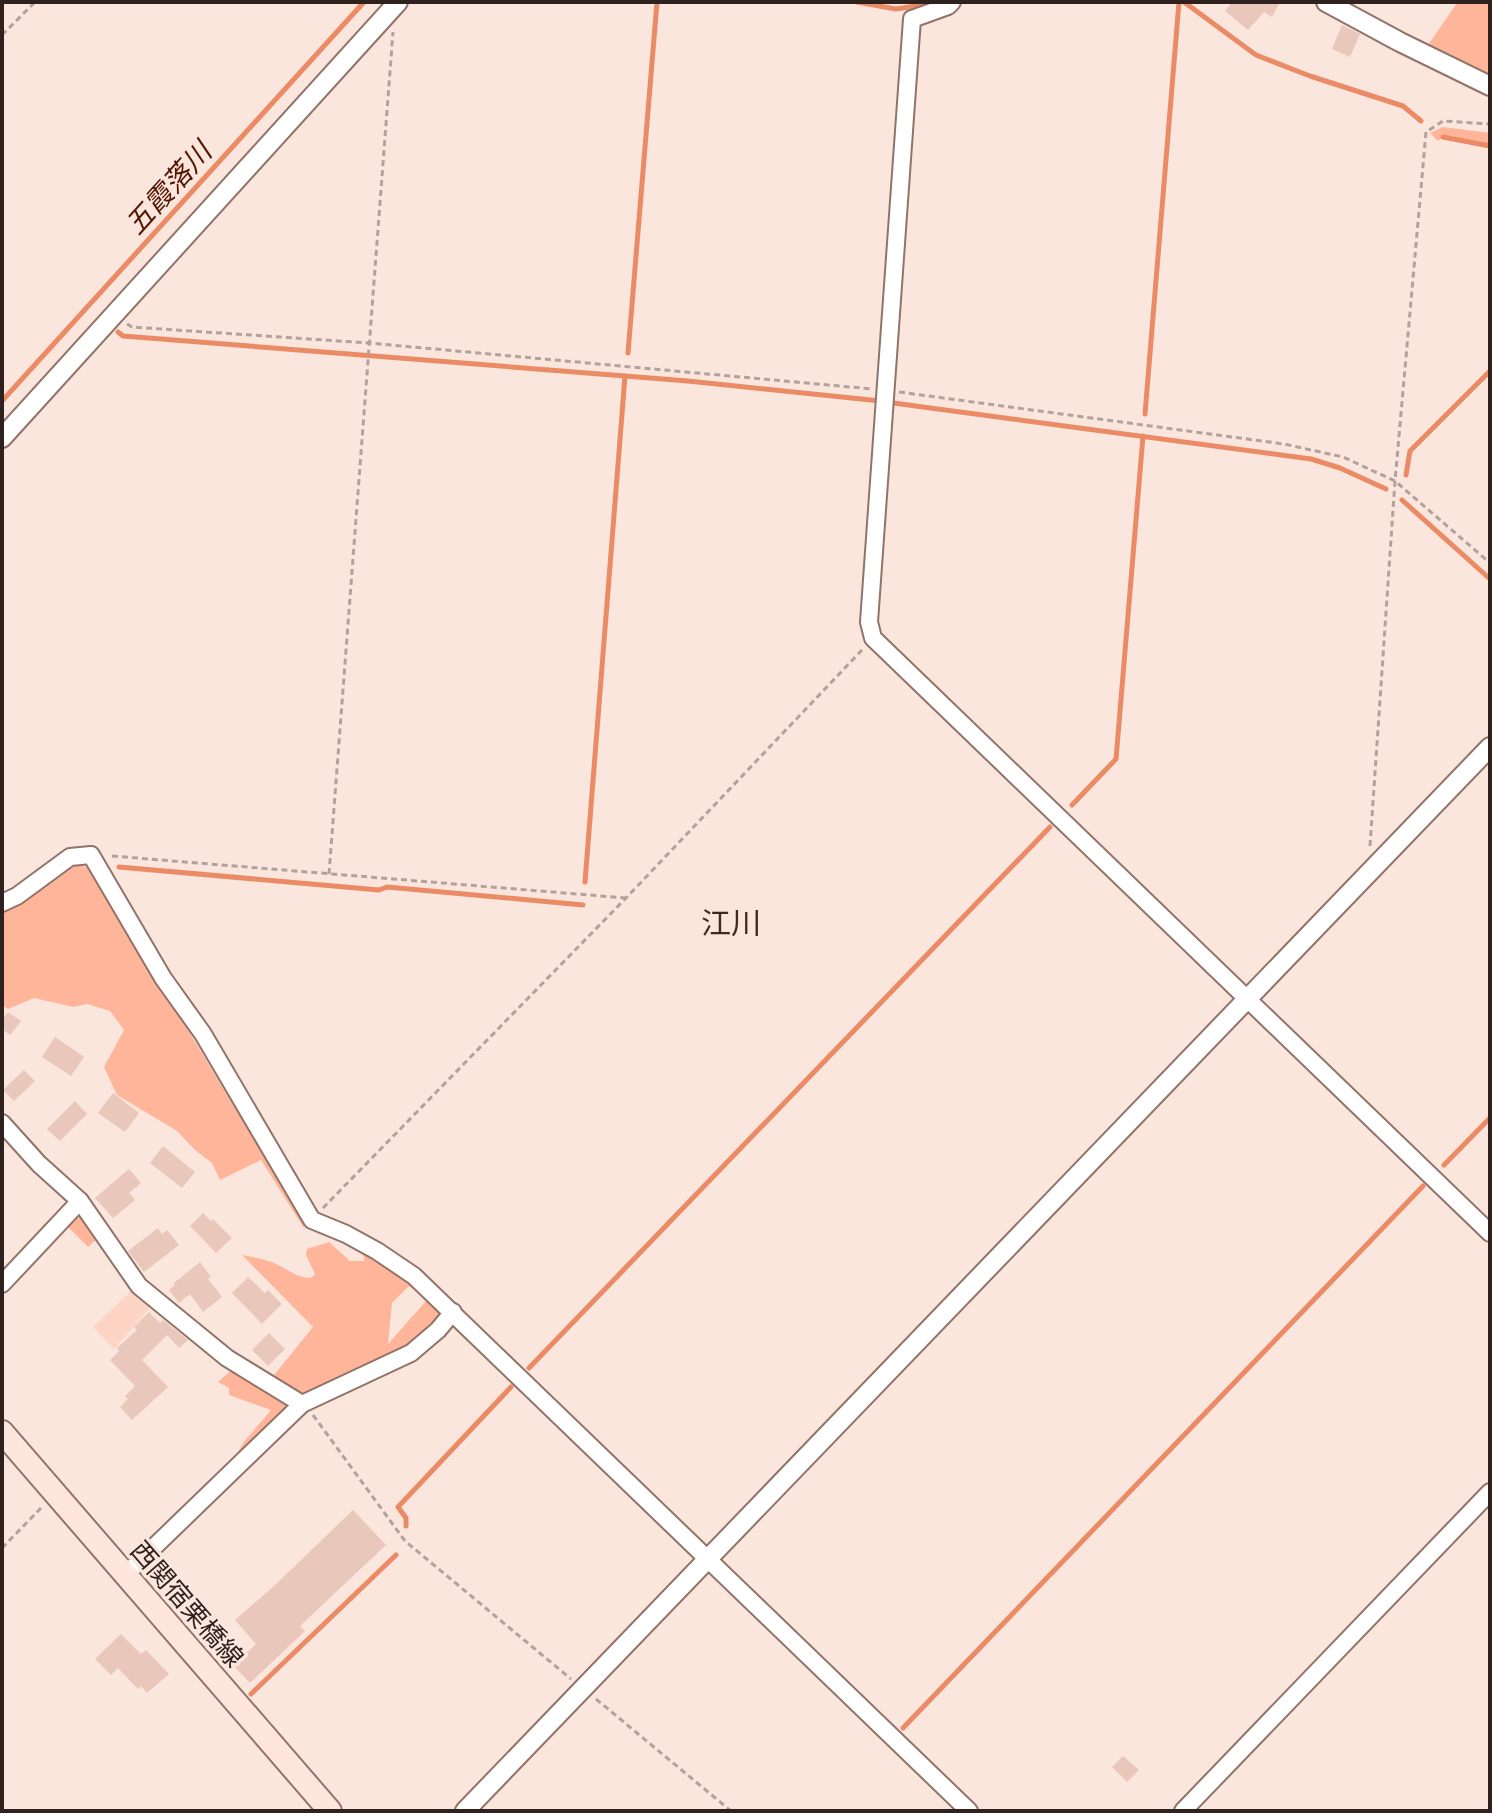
<svg xmlns="http://www.w3.org/2000/svg" width="1492" height="1813" font-family="'PT Serif','Noto Sans JP',serif">
	<style>
		.built { fill: #fed4c4 }
		.green { fill: #ffb59a; fill-rule: evenodd }
		.lines { fill: none; stroke-linecap: round; stroke-linejoin: round }
		.stream { stroke: #eb8b66; stroke-width: 5 }
		.building { fill: #e9c7bb }
		.minor-casing { stroke: #917368; stroke-width: 20 }
		.tertiary-casing { stroke: #917368; stroke-width: 22 }
		.secondary-casing { stroke: #917368; stroke-width: 26 }
		.path { stroke: #b3a19b; stroke-width: 3; stroke-dasharray: 6 4; stroke-linecap: butt }
		.minor { stroke: #fff; stroke-width: 16 }
		.tertiary { stroke: #fff; stroke-width: 18 }
		.secondary { stroke: #ffe6dd; stroke-width: 22 }
		.labels { text-anchor: middle; stroke-width: 7; stroke-linejoin: round; paint-order: stroke }
		.street-label { font-size: 26px; fill: #2f221e; stroke: #fbe6de }
		.water-label { font-size: 28px; font-style: italic; fill: #531700; stroke: #fbe6de }
		.quarter-label { font-size: 30px; fill: #422920; stroke: #fbe6de }
	</style>
	<rect width="100%" height="100%" fill="#fbe6de"/>
	<!-- built -->
	<path class="built" d="M134,1288L155,1302L114,1349L93,1327Z"/>
	<!-- green -->
	<g class="green">
		<path d="M1476,2L1490,4V74L1428,45L1457,3Z"/>
		<path d="M1443,127L1490,133V146L1443,137L1438,141L1430,133Z"/>
		<path d="M70,863L91,868L227,1095L266,1156L300,1213L305,1230L261,1160L220,1180L212,1163L195,1150L177,1131L117,1095L104,1067L124,1030L110,1011L87,1004L73,1007L34,998L8,1009L2,1005V908Z"/>
		<path d="M78,1218H83L99,1237L88,1247L67,1226L73,1219Z"/>
		<path d="M329,1242L350,1261H365L360,1247L374,1254L441,1307L439,1320L414,1344L307,1393L294,1392L270,1380L313,1327L242,1255C253,1257 264,1259 274,1263C288,1269 296,1278 311,1278L315,1274L306,1255L307,1249ZM409,1286L420,1292L426,1301L388,1344L392,1303Z"/>
		<path d="M234,1368L260,1384L288,1407L281,1417L232,1463L243,1443L271,1410L229,1395V1388L218,1382Z"/>
	</g>
	<g class="lines">
		<!-- stream -->
		<g class="stream">
			<path d="M857,2L896,9L935,3"/>
			<path d="M1184,2L1256,55L1310,76L1403,106L1421,121"/>
			<path d="M1443,137L1490,146"/>
			<path d="M118,332L123,336L688,381L871,400L1311,459L1340,468L1386,489"/>
			<path d="M628,353L657,2"/>
			<path d="M2,401L364,2"/>
			<path d="M1145,414L1179,2"/>
			<path d="M1406,475L1410,451L1490,371"/>
			<path d="M1402,500L1490,579"/>
			<path d="M1072,805L1116,759L1143,436"/>
			<path d="M119,867L379,890L387,887L583,905"/>
			<path d="M585,882L625,376"/>
			<path d="M1444,1165L1490,1118"/>
			<path d="M529,1368L1050,827"/>
			<path d="M406,1526V1518L398,1507L511,1387"/>
			<path d="M251,1694L396,1555"/>
			<path d="M903,1728L1423,1186"/>
		</g>
	</g>
	<!-- building -->
	<g class="building">
		<path d="M1232,2H1280L1272,17L1264,12L1248,30L1225,11Z"/>
		<path d="M1342,25L1360,34L1350,57L1332,49Z"/>
		<path d="M8,1012L21,1021L10,1035L2,1029V1020Z"/>
		<path d="M55,1037L84,1057L71,1076L42,1057Z"/>
		<path d="M24,1070L35,1081L14,1101L3,1090Z"/>
		<path d="M113,1093L139,1113L125,1132L98,1113Z"/>
		<path d="M75,1101L87,1114L60,1141L47,1129Z"/>
		<path d="M163,1146L195,1172L182,1188L150,1163Z"/>
		<path d="M129,1169L141,1183L129,1193L135,1200L113,1218L95,1198Z"/>
		<path d="M203,1213L211,1221L213,1219L232,1238L216,1253L190,1226Z"/>
		<path d="M158,1228L162,1234L167,1230L179,1245L144,1272L128,1251Z"/>
		<path d="M200,1262L211,1277L208,1279L222,1297L203,1312L190,1294L179,1303L169,1290L175,1285L174,1283Z"/>
		<path d="M248,1277L265,1293L268,1290L282,1304L262,1324L232,1293Z"/>
		<path d="M149,1312L160,1323L163,1320L188,1340L179,1348L167,1335L142,1360L168,1387L132,1420L120,1407L128,1399L125,1396L135,1386L110,1360L119,1351L117,1348L137,1330L134,1327Z"/>
		<path d="M269,1333L285,1349L268,1366L252,1350Z"/>
		<path d="M353,1510L386,1545L300,1626L305,1631L250,1683L233,1665L256,1644L235,1620L274,1586Z"/>
		<path d="M121,1634L141,1654L146,1650L169,1674L147,1693L141,1686L138,1689L118,1668L111,1675L95,1659Z"/>
		<path d="M1123,1756L1139,1770L1127,1782L1112,1767Z"/>
	</g>
	<g class="lines">
		<defs>
			<g id="minor">
				<path d="M952,2L948,6L912,19L869,622L873,638L1490,1233"/>
				<path d="M2,903L17,896L70,857L91,855L163,978L203,1034L312,1220L346,1234L377,1251L414,1276L969,1811"/>
				<path d="M2,1123L39,1164L80,1201L139,1286L227,1358L302,1404"/>
				<path d="M2,1284L80,1201"/>
				<path d="M125,1575L302,1404L411,1353L438,1330L453,1312"/>
				<path d="M1183,1811L1490,1492"/>
			</g>
			<g id="tertiary">
				<path d="M1326,2L1400,42L1490,86"/>
				<path d="M2,438L398,2"/>
				<path d="M465,1811L1490,747"/>
			</g>
			<path id="secondary" d="M2,1432L330,1811"/>
		</defs>
		<!-- minor casing -->
		<use href="#minor" class="minor-casing"/>
		<!-- tertiary casing -->
		<use href="#tertiary" class="tertiary-casing"/>
		<!-- secondary casing -->
		<use href="#secondary" class="secondary-casing"/>
		<!-- path -->
		<g class="path">
			<path d="M2,35L35,2"/>
			<path d="M127,324L132,327L369,343L872,389"/>
			<path d="M899,392L1284,444L1343,457L1395,481L1490,563"/>
			<path d="M1370,846L1395,481L1426,132L1443,121L1490,124"/>
			<path d="M112,856L626,898"/>
			<path d="M329,874L393,32"/>
			<path d="M323,1208L626,898L862,650"/>
			<path d="M313,1415L405,1541L571,1679"/>
			<path d="M2,1548L41,1508"/>
			<path d="M596,1699L731,1811"/>
		</g>
		<!-- minor -->
		<use href="#minor" class="minor"/>
		<!-- tertiary -->
		<use href="#tertiary" class="tertiary"/>
		<!-- secondary -->
		<use href="#secondary" class="secondary"/>
	</g>
	<g class="labels">
		<!-- street labels -->
		<g class="street-label">
			<text transform="translate(187 1604) rotate(49)" y="9">西関宿栗橋線</text>
		</g>
		<!-- water labels -->
		<g class="water-label">
			<text transform="translate(168 188) rotate(-48)" y="10">五霞落川</text>
		</g>
		<!-- quarter labels -->
		<g class="quarter-label">
			<text x="731" y="934">江川</text>
		</g>
	</g>
	<!-- border -->
	<rect width="1492" height="1813" fill="none" stroke="#2f221e" stroke-width="8"/>
</svg>
